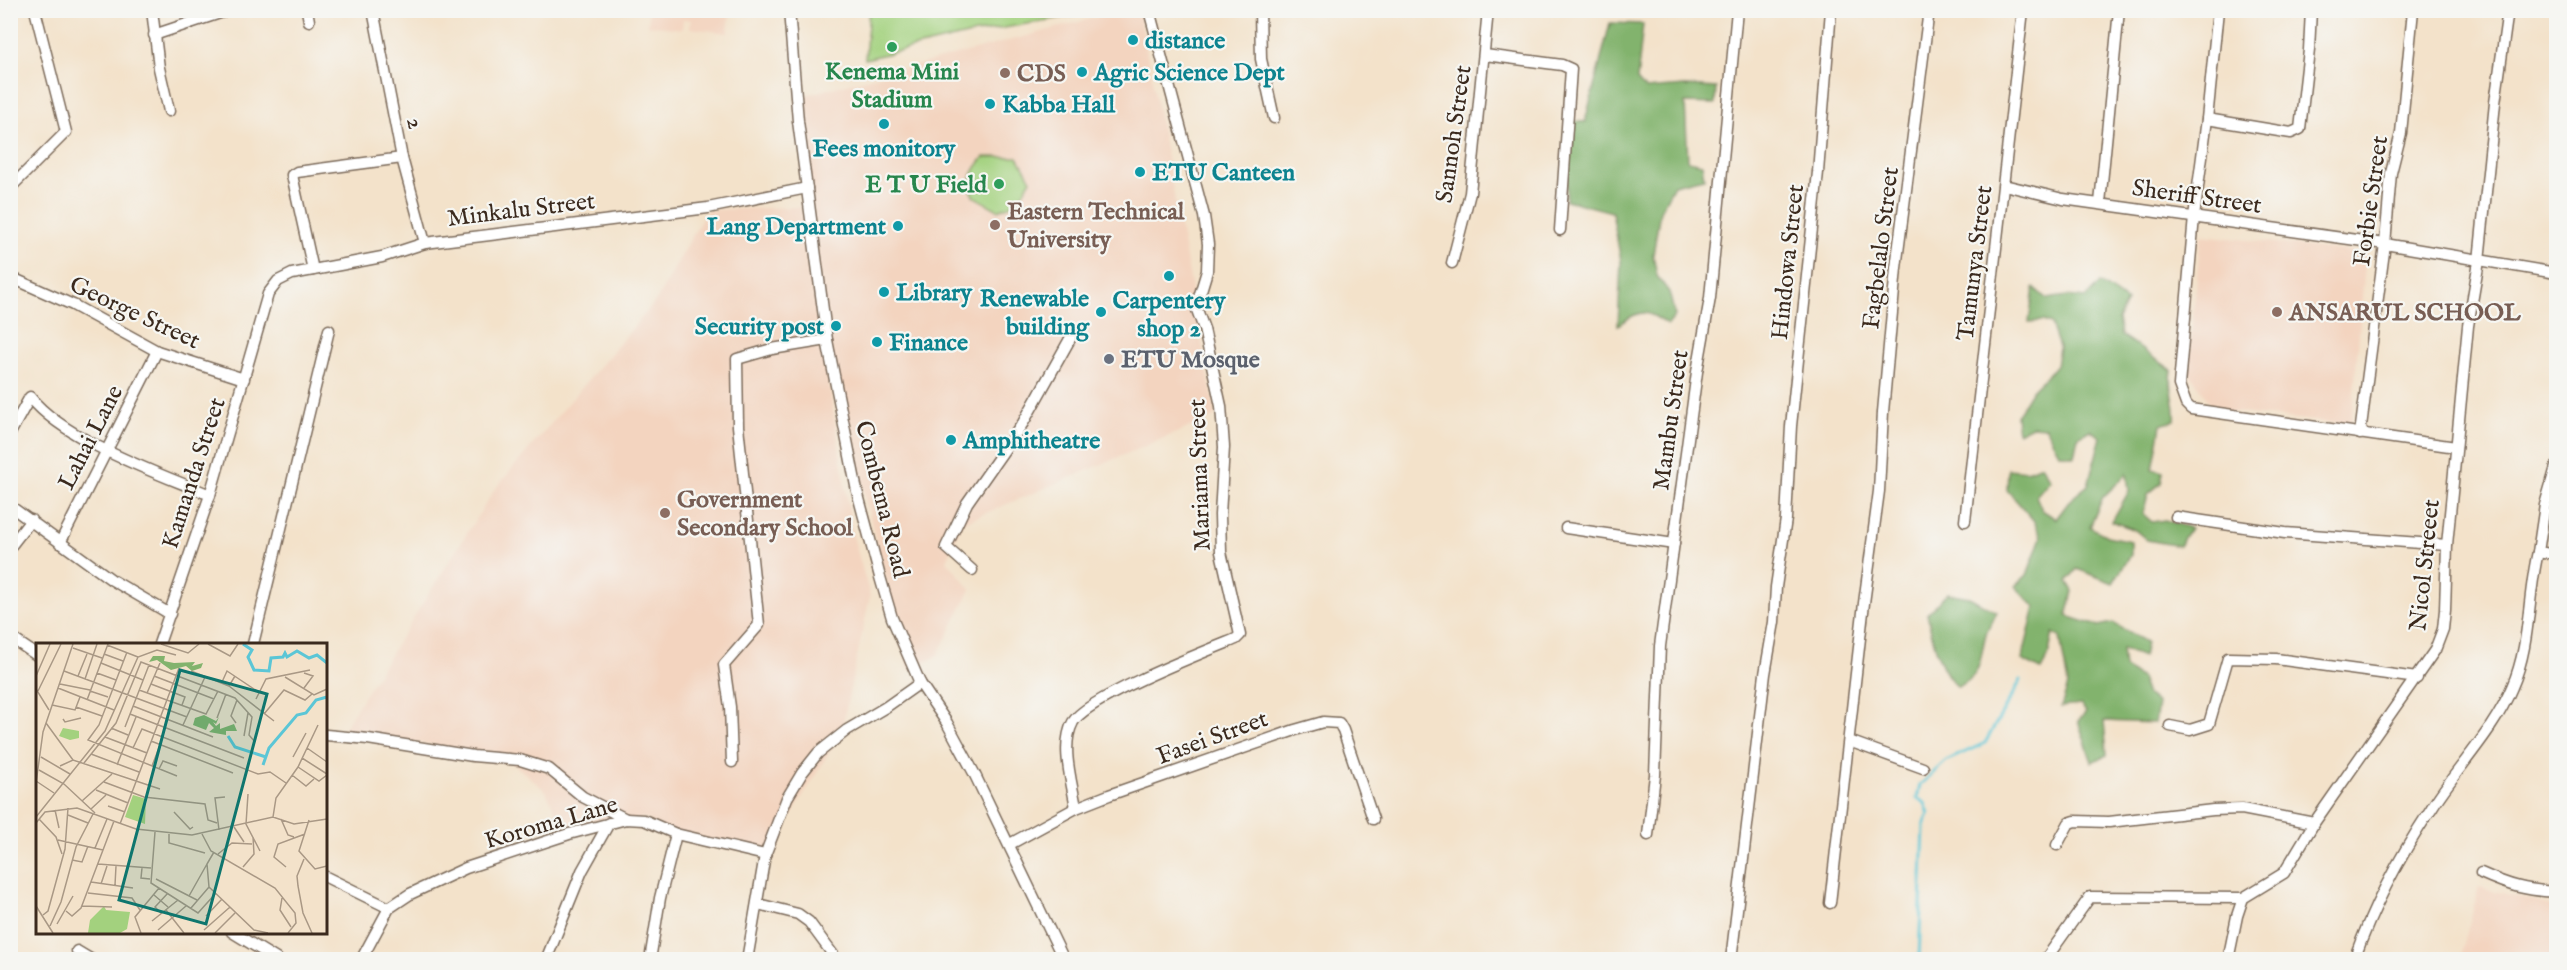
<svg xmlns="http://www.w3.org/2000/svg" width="2567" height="970" font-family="'IM FELL English',serif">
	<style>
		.built { fill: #f3d4bf }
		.green { fill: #a3d17e; stroke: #6f7e4e; stroke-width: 1.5 }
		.forest { fill: #82b36d; stroke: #5e6e46; stroke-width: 1.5 }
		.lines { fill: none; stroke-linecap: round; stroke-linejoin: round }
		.stream { stroke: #5bc6d6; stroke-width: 3 }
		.minor-casing { stroke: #7b6a5a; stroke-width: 13 }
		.minor { stroke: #fff; stroke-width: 10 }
		.culture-dot { fill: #0f9aa8; stroke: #f6f6f2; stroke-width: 2 }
		.leisure-dot { fill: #2e9e5b; stroke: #f6f6f2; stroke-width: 2 }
		.education-dot { fill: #8d6e63; stroke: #f6f6f2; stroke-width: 2 }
		.worship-dot { fill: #6b7280; stroke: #f6f6f2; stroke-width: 2 }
		.labels { text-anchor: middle; stroke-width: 4.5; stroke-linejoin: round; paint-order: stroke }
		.culture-label { font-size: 24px; font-weight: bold; fill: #0d838f; stroke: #f6f6f2; text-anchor: start }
		.leisure-label { font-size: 24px; font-weight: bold; fill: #27864d; stroke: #f6f6f2 }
		.education-label { font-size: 24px; font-weight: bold; fill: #785e54; stroke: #f6f6f2; text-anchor: start }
		.street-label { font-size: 24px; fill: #3b2a1e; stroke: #f6f6f2 }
		.worship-label { font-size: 24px; font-weight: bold; fill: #5b616d; stroke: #f6f6f2; text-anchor: start }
		.inset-river { fill: none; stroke: #5bc6d6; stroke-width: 3 }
		.inset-road { fill: none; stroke: #a99885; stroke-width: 1.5 }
		.view { fill: #0f766e; fill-opacity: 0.15; stroke: #0f766e; stroke-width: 3 }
		.inset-edge { fill: none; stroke: #3b2a1e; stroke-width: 3 }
	</style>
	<rect width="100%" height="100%" fill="#f6f6f2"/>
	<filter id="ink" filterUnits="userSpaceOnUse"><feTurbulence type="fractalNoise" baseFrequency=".0167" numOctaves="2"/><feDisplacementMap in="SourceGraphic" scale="12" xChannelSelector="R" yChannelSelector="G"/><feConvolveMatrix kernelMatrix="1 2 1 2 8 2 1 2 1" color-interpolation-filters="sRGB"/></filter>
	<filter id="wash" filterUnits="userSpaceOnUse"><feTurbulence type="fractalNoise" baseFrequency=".008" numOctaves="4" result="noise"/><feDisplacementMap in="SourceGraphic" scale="24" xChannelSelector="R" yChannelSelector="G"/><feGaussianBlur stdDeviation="1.35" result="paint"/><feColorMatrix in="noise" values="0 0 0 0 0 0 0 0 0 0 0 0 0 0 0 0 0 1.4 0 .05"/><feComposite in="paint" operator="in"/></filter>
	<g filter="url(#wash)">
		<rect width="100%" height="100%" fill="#f3e2ca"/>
		<!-- built -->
		<g class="built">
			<path d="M649,11H730L728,33L690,28L691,20L683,19L682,29L648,25Z"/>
			<path d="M1120,11H1139L1216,416L962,523L947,561L971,589L937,656L909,670L828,352L795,98Z"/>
			<path d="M801,207L853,536L870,596L841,732L770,852L665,836L645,818L567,836L546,791L504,756L342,731L495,489L656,301L707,210Z"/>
			<path d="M2201,235L2366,253L2351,425L2215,410L2188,371Z"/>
			<path d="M2479,887L2556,907V959H2460Z"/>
		</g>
		<!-- green -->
		<g class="green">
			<path d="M869,11V10L1098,11L971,34L865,59Z"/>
			<path d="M984,157H1018L1031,180L1017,203L998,210L973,196C967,179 973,170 984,157Z"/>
		</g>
		<!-- forest -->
		<g class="forest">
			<path d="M1610,23L1643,24L1637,80L1645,89L1685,86L1716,88L1715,104L1685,103L1688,161L1702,164L1704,178L1674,185L1660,211L1653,255L1657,276L1669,292L1675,316L1668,325C1645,309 1642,309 1618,325L1621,261L1612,212L1566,200L1571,121L1585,122Z"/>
			<path d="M2100,283L2127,302L2118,319L2121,335L2172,370C2168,392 2177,401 2175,420L2161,425L2153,469L2163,472L2161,483L2148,494L2143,514L2152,522L2165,520L2190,528L2179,546L2147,540L2135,530L2112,521L2129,491L2127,474L2103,497L2090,527L2107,536L2131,541V555L2113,583L2077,569L2067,581L2073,591L2067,616L2098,626L2113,623L2146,642L2143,657L2122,649L2124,668L2141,678L2147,695L2158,704L2155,723L2104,721L2107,755L2092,762L2078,721L2086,712L2081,705L2061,707L2068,685L2060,637L2053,633L2048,657L2041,670L2022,660L2035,607L2015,586L2027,575L2041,537L2034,521L2007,490L2008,469L2027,471L2041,465L2050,480L2036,496L2042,510L2056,519L2071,499L2088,485L2101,437L2090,430L2078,437L2074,456L2059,453L2045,427L2032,426L2018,433L2016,416L2032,390L2056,366L2059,347L2051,324L2043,321L2029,322L2034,288L2047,299L2067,296L2086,298Z"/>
			<path d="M1947,593L1969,597L1997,612C1994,619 1988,626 1986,634C1979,658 1984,674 1958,687C1938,670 1933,638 1927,614Z"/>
		</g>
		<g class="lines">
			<!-- stream -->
			<path class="stream" d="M1919,960L1924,825L1929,814L1925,803L1917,798L1920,785L1946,761L1985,743L2021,680"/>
		</g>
	</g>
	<g filter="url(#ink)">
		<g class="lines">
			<defs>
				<g id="minor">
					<path d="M152,10L159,68L169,111"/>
					<path d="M307,10L309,21"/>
					<path d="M373,10L402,158L425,243"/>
					<path d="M789,10L798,121L827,340L857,491L880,577L892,618L920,683L947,723L974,773L1064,960"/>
					<path d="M1260,10L1261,59L1274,118"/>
					<path d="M2218,10L2207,119L2194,217L2179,385L2186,404L2191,409L2456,447"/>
					<path d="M154,35L229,10"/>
					<path d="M1485,55L1562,65L1571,69L1560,230"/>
					<path d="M2207,119L2291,133L2300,129L2309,50L2311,10"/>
					<path d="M2004,185L2063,199L2385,244L2556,273"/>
					<path d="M10,188L66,132L35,10"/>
					<path d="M2100,203L2119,10"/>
					<path d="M1452,263L1470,193L1488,10"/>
					<path d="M313,270L292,175L297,172L402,158"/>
					<path d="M10,277L73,305L157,351L244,379"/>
					<path d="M10,433L30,397C65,441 158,473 210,495"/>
					<path d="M2360,434L2385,244L2391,173L2401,133L2413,10"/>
					<path d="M2556,467L2545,505L2538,552L2556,555"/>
					<path d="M10,506L112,580L170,614"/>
					<path d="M2176,517L2285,533L2447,545"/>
					<path d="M1965,521L2023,10"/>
					<path d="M1566,528L1674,544"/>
					<path d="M60,543L157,351"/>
					<path d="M10,547L31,520"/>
					<path d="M972,570L946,547L967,503L1023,423L1075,330"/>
					<path d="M10,637L38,656"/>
					<path d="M159,644L210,495L268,294L278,281L292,274L382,257L425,243L708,208L807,188"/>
					<path d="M253,644L329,330"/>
					<path d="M2170,726L2190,730L2209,724L2228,658L2276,659L2417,678"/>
					<path d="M326,735L368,739L473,756L520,760L549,769L583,797L626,819"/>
					<path d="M1849,741L1923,768"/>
					<path d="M732,762L730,707L724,665L759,625L738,426L737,359L772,349L827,340"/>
					<path d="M1076,808C1072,782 1060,746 1073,722C1088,697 1204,652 1236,639L1240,635L1221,552L1220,515L1224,447L1221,406L1204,329L1196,307L1207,271L1208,244L1204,216L1149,10"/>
					<path d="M1648,835L1655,775L1660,646L1697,372L1710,298L1737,10"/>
					<path d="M1010,844L1076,808L1109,795L1295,730L1323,722L1339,723L1343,730L1373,819"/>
					<path d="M2057,845L2069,823L2075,821L2109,822L2213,810L2242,809L2314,823"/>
					<path d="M2481,873C2510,886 2525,890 2556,892"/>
					<path d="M326,877L389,908"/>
					<path d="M1830,903L1864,603L1879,491L1883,412L1896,268L1929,10"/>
					<path d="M758,904L798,914L809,922L837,960"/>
					<path d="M232,932L278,960"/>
					<path d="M77,951L92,960"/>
					<path d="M361,960L389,908L410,894L466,868L569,834L626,819L644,820L676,834L765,855"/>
					<path d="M546,960L582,871L609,823"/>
					<path d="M650,960L660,898L676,834"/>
					<path d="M747,960L765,855L787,798L802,773L818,753L847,730L886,707L920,683"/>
					<path d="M1731,960L1765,674L1774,622L1776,587L1786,519L1791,426L1818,172L1831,10"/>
					<path d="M2045,960L2090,897L2243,898L2284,873L2314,823L2435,650L2443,629L2445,610L2447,545L2468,326L2479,261L2495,103L2508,10"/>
					<path d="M2228,960L2237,916L2243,898"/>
					<path d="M2354,960C2373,906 2400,856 2431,809C2457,767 2493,733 2512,687C2531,644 2527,597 2538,552"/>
				</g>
			</defs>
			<!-- minor casing -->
			<use href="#minor" class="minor-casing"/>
			<!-- minor -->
			<use href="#minor" class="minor"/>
		</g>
	</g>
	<!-- markers -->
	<g class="culture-dot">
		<circle cx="1133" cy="40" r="6"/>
		<circle cx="1082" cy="72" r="6"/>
		<circle cx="990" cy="104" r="6"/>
		<circle cx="884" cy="124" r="6"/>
		<circle cx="1140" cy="172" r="6"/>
		<circle cx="898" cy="226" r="6"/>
		<circle cx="1169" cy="276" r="6"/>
		<circle cx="884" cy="292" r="6"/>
		<circle cx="1101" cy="312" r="6"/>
		<circle cx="836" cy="326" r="6"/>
		<circle cx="877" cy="342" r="6"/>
		<circle cx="951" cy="440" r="6"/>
	</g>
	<g class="leisure-dot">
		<circle cx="892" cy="47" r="6"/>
		<circle cx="999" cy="184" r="6"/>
	</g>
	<g class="education-dot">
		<circle cx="1005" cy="73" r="6"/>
		<circle cx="995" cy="225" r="6"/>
		<circle cx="2277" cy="312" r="6"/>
		<circle cx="665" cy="513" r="6"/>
	</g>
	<circle class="worship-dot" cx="1109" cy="359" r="6"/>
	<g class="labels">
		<!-- culture labels -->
		<g class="culture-label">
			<text x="1145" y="48">distance</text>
			<text x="1094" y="80">Agric Science Dept</text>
			<text x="1002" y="112">Kabba Hall</text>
			<text x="884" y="156" text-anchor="middle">Fees monitory</text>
			<text x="1152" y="180">ETU Canteen</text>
			<text x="886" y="234" text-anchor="end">Lang Department</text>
			<text x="896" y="300">Library</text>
			<text x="1089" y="306" text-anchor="end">Renewable<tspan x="1089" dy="28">building</tspan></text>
			<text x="1169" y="308" text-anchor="middle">Carpentery<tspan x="1169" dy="28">shop 2</tspan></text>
			<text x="824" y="334" text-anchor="end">Security post</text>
			<text x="889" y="350">Finance</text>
			<text x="963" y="448">Amphitheatre</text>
		</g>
		<!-- leisure labels -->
		<g class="leisure-label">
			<text x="892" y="79">Kenema Mini<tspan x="892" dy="28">Stadium</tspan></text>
			<text x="987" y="192" text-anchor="end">E T U Field</text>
		</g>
		<!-- education labels -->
		<g class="education-label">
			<text x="1017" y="81">CDS</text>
			<text x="1007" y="219">Eastern Technical<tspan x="1007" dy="28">University</tspan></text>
			<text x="2289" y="320">ANSARUL SCHOOL</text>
			<text x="677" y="507">Government<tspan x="677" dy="28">Secondary School</tspan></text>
		</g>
		<!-- street labels -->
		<g class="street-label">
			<text transform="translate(416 123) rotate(78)" y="8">2</text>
			<text transform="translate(1453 134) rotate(-82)" y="8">Sannoh Street</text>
			<text transform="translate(2197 196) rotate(8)" y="8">Sheriff Street</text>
			<text transform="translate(2370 201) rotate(-82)" y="8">Forbie Street</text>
			<text transform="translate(521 209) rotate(-7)" y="8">Minkalu Street</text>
			<text transform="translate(1880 248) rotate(-83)" y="8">Fagbelalo Street</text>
			<text transform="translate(1787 262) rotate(-84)" y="8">Hindowa Street</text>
			<text transform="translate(1974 263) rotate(-83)" y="8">Tamunya Street</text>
			<text transform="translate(135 312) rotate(25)" y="8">George Street</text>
			<text transform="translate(1670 420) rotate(-82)" y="8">Mambu Street</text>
			<text transform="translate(90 437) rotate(-63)" y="8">Lahai Lane</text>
			<text transform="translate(193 473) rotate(-72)" y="8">Kamanda Street</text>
			<text transform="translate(1199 475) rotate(-92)" y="8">Mariama Street</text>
			<text transform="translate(883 499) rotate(76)" y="8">Combema Road</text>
			<text transform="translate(2424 565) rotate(-84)" y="8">Nicol Streeet</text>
			<text transform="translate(1212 737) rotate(-20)" y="8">Fasei Street</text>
			<text transform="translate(551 822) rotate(-16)" y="8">Koroma Lane</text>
		</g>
		<!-- worship labels -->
		<g class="worship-label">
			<text x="1121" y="367">ETU Mosque</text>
		</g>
	</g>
	<!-- overview -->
	<g transform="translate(36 643)">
		<rect width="291" height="291" fill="#f3e2ca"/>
		<path d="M27,85L43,88V95L34,97L23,93ZM97,152L110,156L109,181L89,174ZM68,263L70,267L94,269L91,286L84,290H52L54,277Z" fill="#a3d17e"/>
		<path d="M117,13H129L128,18L138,20L159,19L156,23L167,20L165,25L156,28L150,23L135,27L121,17L113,19ZM168,72L180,78L183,74L180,81L177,79L180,83L184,80V86L198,81L201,88H190V92L173,89L178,85L173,80L170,87L157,82L159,75Z" fill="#82b36d"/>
		<path class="inset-river" d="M207,1L216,7L212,14L218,27L233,28L235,15L247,14L249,10L251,14L261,8L273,15L281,12L291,20M192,93L199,104L230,114M227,122L233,105L261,72L270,70L280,57L291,54"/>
		<path class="inset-road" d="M125,1L152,10L163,1M172,1L194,13L202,1M71,2L102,14M37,5L66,15M91,9L63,82L52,97L141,133M68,11L87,18M65,20L107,37M28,28L151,74M155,28L193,43L199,33M61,30L80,37M268,30L277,33L268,45M0,33L14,1M42,33L51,11M118,33L178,56M249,34L278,52L291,46M49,36L61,1M186,39L191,28L224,50M24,41L54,47M115,41L149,54L146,62M193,43L238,78M22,45L78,67M0,46L13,67M103,47L170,71L182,48M2,48L25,1M54,48L72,54M111,50L124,20M220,56L230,36L274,27M51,57L72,1M16,62L39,67L44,54M97,63L177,94M40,64L66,73M94,71L208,115M228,71L248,47L269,57L276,51M181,75L190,51M27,76L29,79L45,75M10,80L37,117M200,80L195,73L201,57M147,82L169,34M89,84L113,22M75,85L92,92M208,93L212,70M69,94L111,110M115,98L197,130M97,105L106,86L222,131L234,129L250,140M271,105L291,119M55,111L103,129M5,114L34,131M257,114L270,90M266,115L291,131M48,120L80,80L105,19L199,55L216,74L213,92L219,99M81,122L100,74M24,123L37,117L124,146M116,123L124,102M262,124L283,138L291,132M123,126L127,118L141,123M3,127L28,141L59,170M256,132L270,143L278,136M0,138L18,150M68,139L108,154L169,161L172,177L181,180M0,140L7,89L37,1M60,147L92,160M212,151L210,181L224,208M46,158L76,131M72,163L89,169M55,166L70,152M19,167L23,185M138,169L154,186L157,184M32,172L52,180M0,174L69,88L102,14L121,7L140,12M237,174L240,155L262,124L282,82M3,176L20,194L26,211M245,176L252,192L258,194M273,177L263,208L279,226L291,223M0,180L9,169L41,165L100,186L156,192L237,174L258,181L291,176M84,181L143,25M198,184L208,199M183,187L179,155L189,154M119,189L115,240L162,270L180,250M133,191V200L169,210M166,191L175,208L239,245L259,270L260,280L252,290M22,197L67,207M59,205L71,176M182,211L196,200L216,201M268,216L261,233L262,243L267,270L276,290M36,217L46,219L52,203M62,221L115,225M207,224L218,211L217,194M250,224L238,214L242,201L269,191M106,225L105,235L114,236M120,236L161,257M55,239L97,245M65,241L71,223M79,242L80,223M173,244L218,287L232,290M173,244L171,221L178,209M52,250L96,255L104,267M118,252L132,264M153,253L171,221M246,255L244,267L255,284M0,263L17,290M46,263L76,264M155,265L173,244M130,267L148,290M30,268L36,273L45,265L78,178M125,270L119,264L132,250M7,272L12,268L29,206L32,165M170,273L186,256M116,278L142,257M21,281L37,253M14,283L25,259L40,204L57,171M122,287L150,263M168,287L194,264M105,290L99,274L123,245M179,290L199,270"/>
		<path class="view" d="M144,27L231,51L170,281L83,257Z"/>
		<rect width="291" height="291" class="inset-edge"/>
	</g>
	<!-- margin -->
	<rect width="2567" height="970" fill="none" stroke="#f6f6f2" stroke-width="36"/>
</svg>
